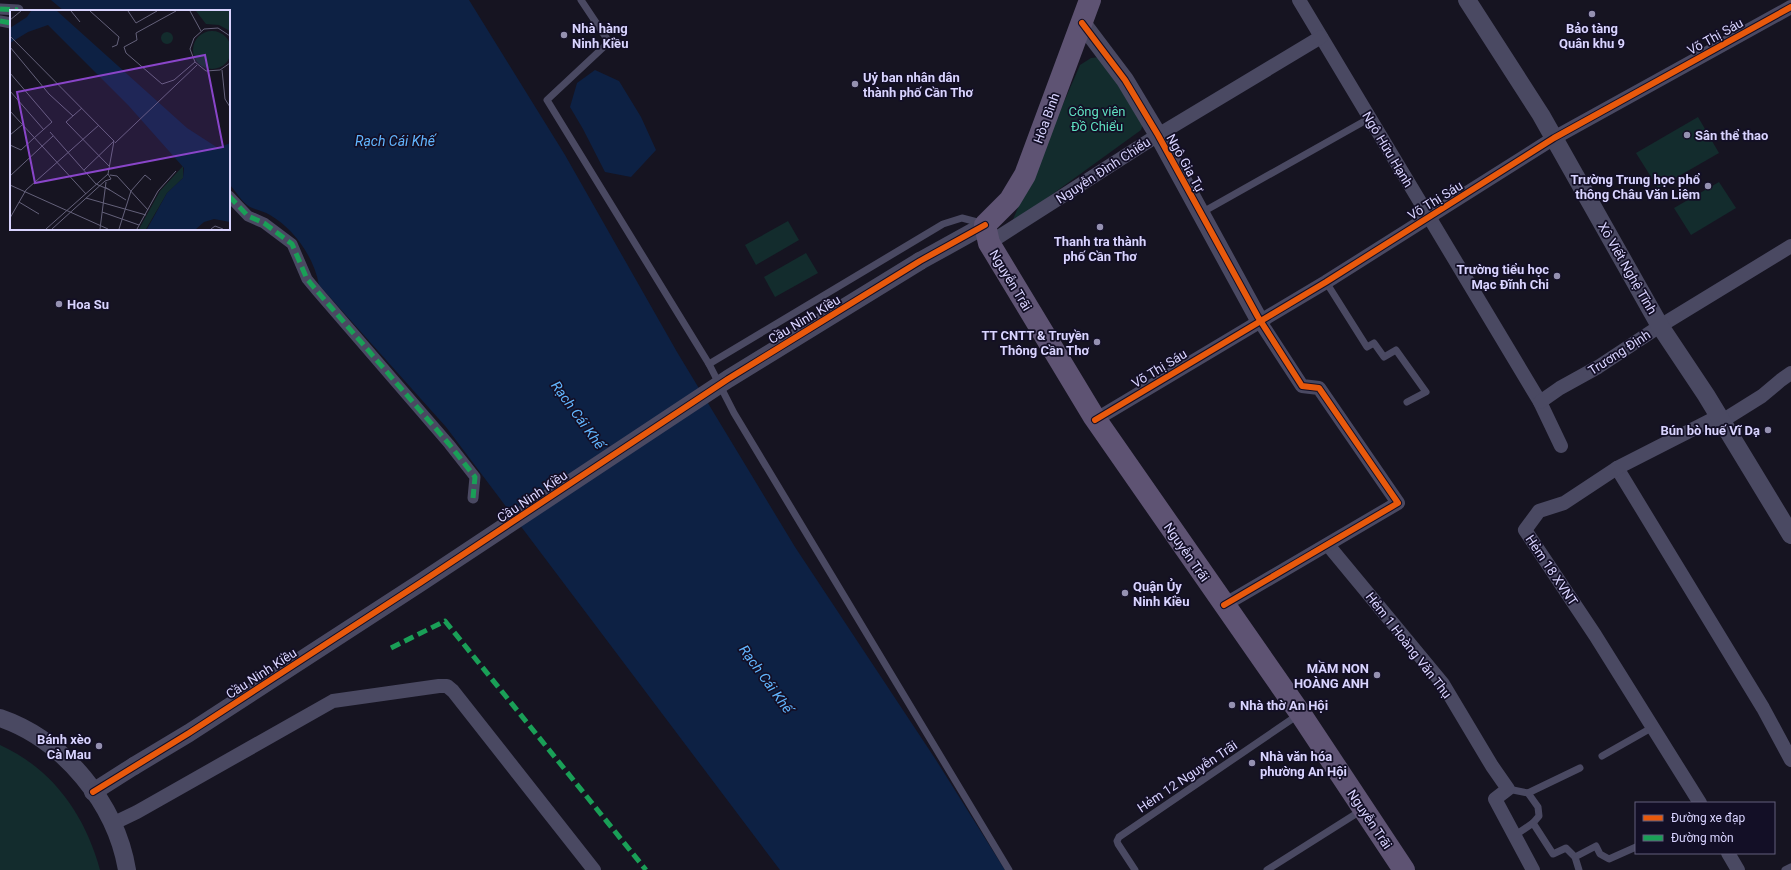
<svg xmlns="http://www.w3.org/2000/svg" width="1791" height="870" font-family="Roboto,sans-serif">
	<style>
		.green { fill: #132c2d }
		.water { fill: #0d2144 }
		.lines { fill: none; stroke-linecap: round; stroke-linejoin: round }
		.service { stroke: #4a4962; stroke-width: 7 }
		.pedestrian { stroke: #4a4962; stroke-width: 11 }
		.minor { stroke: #4a4962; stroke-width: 14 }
		.tertiary { stroke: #4a4962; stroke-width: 18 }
		.primary { stroke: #5e5373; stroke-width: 22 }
		.tertiary-bridge { stroke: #4a4962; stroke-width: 18 }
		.quiet { stroke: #1a9f57; stroke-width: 5; stroke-dasharray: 10 5; stroke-linecap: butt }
		.cycleway-casing { stroke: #130f26; stroke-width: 8 }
		.cycleway { stroke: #e8590c; stroke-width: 6 }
		.poi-dot { fill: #9591b1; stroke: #130f26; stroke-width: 1.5 }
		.labels { text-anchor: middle; stroke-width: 3.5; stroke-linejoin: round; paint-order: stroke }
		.poi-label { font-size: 13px; font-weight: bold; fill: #d9d4ff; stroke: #130f26; text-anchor: start }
		.street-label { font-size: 13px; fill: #d9d4ff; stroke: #130f26 }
		.park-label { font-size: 13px; fill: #5fe0c0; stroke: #130f26 }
		.water-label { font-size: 14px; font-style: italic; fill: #62b6ff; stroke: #130f26 }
		.inset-road { fill: none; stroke: #64617a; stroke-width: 1 }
		.view { fill: #8945c9; fill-opacity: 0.15; stroke: #8945c9; stroke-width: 2 }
		.inset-edge { fill: none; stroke: #d9d4ff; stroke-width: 2 }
	</style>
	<rect width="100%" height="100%" fill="#161421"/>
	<!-- green -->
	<g class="green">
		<path d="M1100,57L1143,124L1141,130L1011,224L1080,65L1091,58Z"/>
		<path d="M1698,117L1719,153L1658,188L1636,153Z"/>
		<path d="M1719,182L1736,208L1691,235L1674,208Z"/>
		<path d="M788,221L799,240L756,265L745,245Z"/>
		<path d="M806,253L818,273L775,297L764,277Z"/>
		<path d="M0,745C53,769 85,815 100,870H0Z"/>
	</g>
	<!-- water -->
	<g class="water">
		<path d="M51,0H469L565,155L677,352L795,547L936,760L1005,870H780L446,427L319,285C314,257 294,229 270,215C264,211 256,210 250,207C242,203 235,190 229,184V11H64Z"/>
		<path d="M595,70L619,81L641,117L656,150L631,177L605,172L583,129L570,107L577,83Z"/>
	</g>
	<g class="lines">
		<!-- service -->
		<g class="service">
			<path d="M581,0L609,42L547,100L709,364L734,413L1009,870"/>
			<path d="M1201,213L1370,118"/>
			<path d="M1326,282L1367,347L1374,343L1384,357L1396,350L1426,392L1407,402"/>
			<path d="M709,364L943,224L962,218L981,223"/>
			<path d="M1602,756L1653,727"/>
			<path d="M1508,789L1528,793L1538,807L1539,816L1533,823L1553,854L1566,848L1575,857L1579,870"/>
			<path d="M1528,793L1580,768"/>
			<path d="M1514,836L1533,823"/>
			<path d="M1575,857L1596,846L1600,854L1609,859L1636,847"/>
			<path d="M1135,870L1118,844L1117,841L1119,837L1298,715"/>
			<path d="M1267,870L1362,810"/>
			<path d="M1785,870L1791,867"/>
		</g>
		<!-- pedestrian -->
		<g class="pedestrian">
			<path d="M0,9L18,10"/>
			<path d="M0,21L11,23"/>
			<path d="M229,196L248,216L264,223L292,244L307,279L317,291L449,444L475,477L473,498"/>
		</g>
		<!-- minor -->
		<g class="minor">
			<path d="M1299,0L1540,402L1561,446"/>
			<path d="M989,243L1158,135L1321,37"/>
			<path d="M1540,402L1560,388L1598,367L1660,326L1791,246"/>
			<path d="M1095,420L1326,282L1554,138L1791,7"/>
			<path d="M1722,421L1762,396L1781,380L1791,373"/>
			<path d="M1617,468L1763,708L1791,760"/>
			<path d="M1328,545L1443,684L1492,766L1508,789L1495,799L1533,870"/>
			<path d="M1224,605L1398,503L1319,388L1302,386L1259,320"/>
			<path d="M1700,803L1595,635L1525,530L1539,511L1564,503L1617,468L1719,416"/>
			<path d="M112,824L137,812L333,701L439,686H447L453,691L594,870"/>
			<path d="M1728,853L1738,870"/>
		</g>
		<!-- tertiary -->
		<g class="tertiary">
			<path d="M1467,0L1541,115L1660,326L1706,395L1791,535"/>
			<path d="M1082,23L1125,80L1158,135L1259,320"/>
			<path d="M920,261L985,225"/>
			<path d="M0,718C64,740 116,804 127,870"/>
			<path d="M93,792L134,766"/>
		</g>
		<!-- primary -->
		<path class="primary" d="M1090,0L1025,175L1010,200L985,225L989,243L1094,417L1300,713L1404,870"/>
		<!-- tertiary-bridge -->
		<path class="tertiary-bridge" d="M134,766L189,733L420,583L728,379L920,261"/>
		<!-- quiet -->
		<g class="quiet">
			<path d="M0,9L18,10"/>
			<path d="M0,21L11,23"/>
			<path d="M229,196L248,216L264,223L292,244L307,279L317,291L449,444L475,477L473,498"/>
			<path d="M391,648L445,621L646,870"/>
		</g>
		<defs>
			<g id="cycleway">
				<path d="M1082,23L1125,80L1158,135L1258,317L1302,386L1319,388L1398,503L1224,605"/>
				<path d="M1095,420L1326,282L1554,138L1791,7"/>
				<path d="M93,792L189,733L420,583L728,379L920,261L985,225"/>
			</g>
		</defs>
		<!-- cycleway casing -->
		<use href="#cycleway" class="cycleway-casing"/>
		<!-- cycleway -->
		<use href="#cycleway" class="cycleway"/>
	</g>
	<!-- markers -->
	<g class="poi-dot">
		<circle cx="1592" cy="14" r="4"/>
		<circle cx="564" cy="35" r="4"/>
		<circle cx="855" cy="84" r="4"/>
		<circle cx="1687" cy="135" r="4"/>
		<circle cx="1708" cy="186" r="4"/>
		<circle cx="1100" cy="227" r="4"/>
		<circle cx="1557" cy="276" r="4"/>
		<circle cx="59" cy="304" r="4"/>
		<circle cx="1097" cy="342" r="4"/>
		<circle cx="1768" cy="430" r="4"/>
		<circle cx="1125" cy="593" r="4"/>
		<circle cx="1377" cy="675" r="4"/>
		<circle cx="1232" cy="705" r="4"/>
		<circle cx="99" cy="746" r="4"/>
		<circle cx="1252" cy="763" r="4"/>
	</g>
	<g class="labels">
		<!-- poi labels -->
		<g class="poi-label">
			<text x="572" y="33">Nhà hàng<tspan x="572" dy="15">Ninh Kiều</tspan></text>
			<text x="1592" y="33" text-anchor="middle">Bảo tàng<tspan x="1592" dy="15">Quân khu 9</tspan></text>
			<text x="863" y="82">Uỷ ban nhân dân<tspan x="863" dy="15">thành phố Cần Thơ</tspan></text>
			<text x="1695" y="140">Sân thể thao</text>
			<text x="1700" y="184" text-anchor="end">Trường Trung học phổ<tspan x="1700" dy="15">thông Châu Văn Liêm</tspan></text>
			<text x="1100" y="246" text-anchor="middle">Thanh tra thành<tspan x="1100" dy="15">phố Cần Thơ</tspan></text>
			<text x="1549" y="274" text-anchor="end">Trường tiểu học<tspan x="1549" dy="15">Mạc Đĩnh Chi</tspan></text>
			<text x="67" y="309">Hoa Su</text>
			<text x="1089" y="340" text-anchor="end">TT CNTT &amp; Truyền<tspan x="1089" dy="15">Thông Cần Thơ</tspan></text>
			<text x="1760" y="435" text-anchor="end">Bún bò huế Vĩ Dạ</text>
			<text x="1133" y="591">Quận Ủy<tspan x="1133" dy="15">Ninh Kiều</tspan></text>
			<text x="1369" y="673" text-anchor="end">MẦM NON<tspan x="1369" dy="15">HOÀNG ANH</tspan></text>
			<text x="1240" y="710">Nhà thờ An Hội</text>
			<text x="91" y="744" text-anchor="end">Bánh xèo<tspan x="91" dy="15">Cà Mau</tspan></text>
			<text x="1260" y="761">Nhà văn hóa<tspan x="1260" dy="15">phường An Hội</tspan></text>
		</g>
		<!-- street labels -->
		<g class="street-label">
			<text transform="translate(1715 36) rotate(-29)" y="5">Võ Thị Sáu</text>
			<text transform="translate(1046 118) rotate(-70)" y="5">Hòa Bình</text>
			<text transform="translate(1388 149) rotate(59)" y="5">Ngô Hữu Hạnh</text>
			<text transform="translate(1186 163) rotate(61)" y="5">Ngô Gia Tự</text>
			<text transform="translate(1103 170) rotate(-33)" y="5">Nguyễn Đình Chiểu</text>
			<text transform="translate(1435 200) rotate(-32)" y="5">Võ Thị Sáu</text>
			<text transform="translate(1628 268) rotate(60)" y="5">Xô Viết Nghệ Tĩnh</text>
			<text transform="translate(1011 280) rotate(59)" y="5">Nguyễn Trãi</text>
			<text transform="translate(804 319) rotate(-31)" y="5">Cầu Ninh Kiều</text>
			<text transform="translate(1619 352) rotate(-33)" y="5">Trương Định</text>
			<text transform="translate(1159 368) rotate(-31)" y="5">Võ Thị Sáu</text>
			<text transform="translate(532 496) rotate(-34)" y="5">Cầu Ninh Kiều</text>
			<text transform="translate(1187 552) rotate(55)" y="5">Nguyễn Trãi</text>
			<text transform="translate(1552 570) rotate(56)" y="5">Hẻm 18 XVNT</text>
			<text transform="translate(1409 645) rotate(52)" y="5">Hẻm 1 Hoàng Văn Thụ</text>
			<text transform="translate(261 673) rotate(-33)" y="5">Cầu Ninh Kiều</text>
			<text transform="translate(1187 776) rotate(-34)" y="5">Hẻm 12 Nguyễn Trãi</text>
			<text transform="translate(1370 819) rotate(56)" y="5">Nguyễn Trãi</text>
		</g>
		<!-- park labels -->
		<g class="park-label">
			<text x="1097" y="116">Công viên<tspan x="1097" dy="15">Đồ Chiểu</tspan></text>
		</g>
		<!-- water labels -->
		<g class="water-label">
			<text x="395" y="146">Rạch Cái Khế</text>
			<text transform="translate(578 415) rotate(54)" y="5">Rạch Cái Khế</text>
			<text transform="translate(766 679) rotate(54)" y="5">Rạch Cái Khế</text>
		</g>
	</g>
	<!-- overview -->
	<g transform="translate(10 10)">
		<rect width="220" height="220" fill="#161421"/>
		<path d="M186,1H220V21L209,15L196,14ZM183 40a19 19 0 1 1 38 0a19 19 0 1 1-38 0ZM151 28a6 6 0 1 1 12 0a6 6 0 1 1-12 0ZM173,156V168L157,183L136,219H129L150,181Z" fill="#132c2d"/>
		<path d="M21,1H47L177,118L208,138L220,133V212L204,209L194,212L186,219H137L157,183L173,168L174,158L118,95L38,15L18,22L0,33V18L17,7Z" fill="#0d2144"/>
		<path class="inset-road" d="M61,1L70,12M80,1L109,27L107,35L102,37M118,1L126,13L147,1M166,1L126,23L127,30L114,37L116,43L152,74L164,70L185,52M180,1L191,21M0,10L11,1M0,26L104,131L98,164M220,26L208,18L194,19L184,28L180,39L185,52L196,61L210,60L220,53M0,37L39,84L63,106M212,60L215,89L220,97M0,63L42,112L24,128M0,81L34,120M72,98L56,112L99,156M0,101L76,184M40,122L86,174L100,180M0,125L12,115M105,133L187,55M0,135L11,140L24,128M74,160L104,131M100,165L107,166L138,200M0,166L43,126M95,171L101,169L98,164M0,175L98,219M95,177L116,190M76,188L136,205M9,192L29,204M92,202L129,215M0,208L16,180L89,115M36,219L98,164M42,219L95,171M90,219L96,172M109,219L121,181L135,165L141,170M127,219L148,181L166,161M201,219L205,216L213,219"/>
		<path class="view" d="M195,45L213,137L25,173L7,82Z"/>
		<rect width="220" height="220" class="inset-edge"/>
	</g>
	<!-- legend -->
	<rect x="1635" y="802" width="140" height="52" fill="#130f26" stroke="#625e7d"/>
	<rect x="1643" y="815" width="20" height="6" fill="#e8590c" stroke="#625e7d"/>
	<text x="1671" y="822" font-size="12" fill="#d9d4ff">Đường xe đạp</text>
	<rect x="1643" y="835" width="20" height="6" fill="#1a9f57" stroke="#625e7d"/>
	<text x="1671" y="842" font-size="12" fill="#d9d4ff">Đường mòn</text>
</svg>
